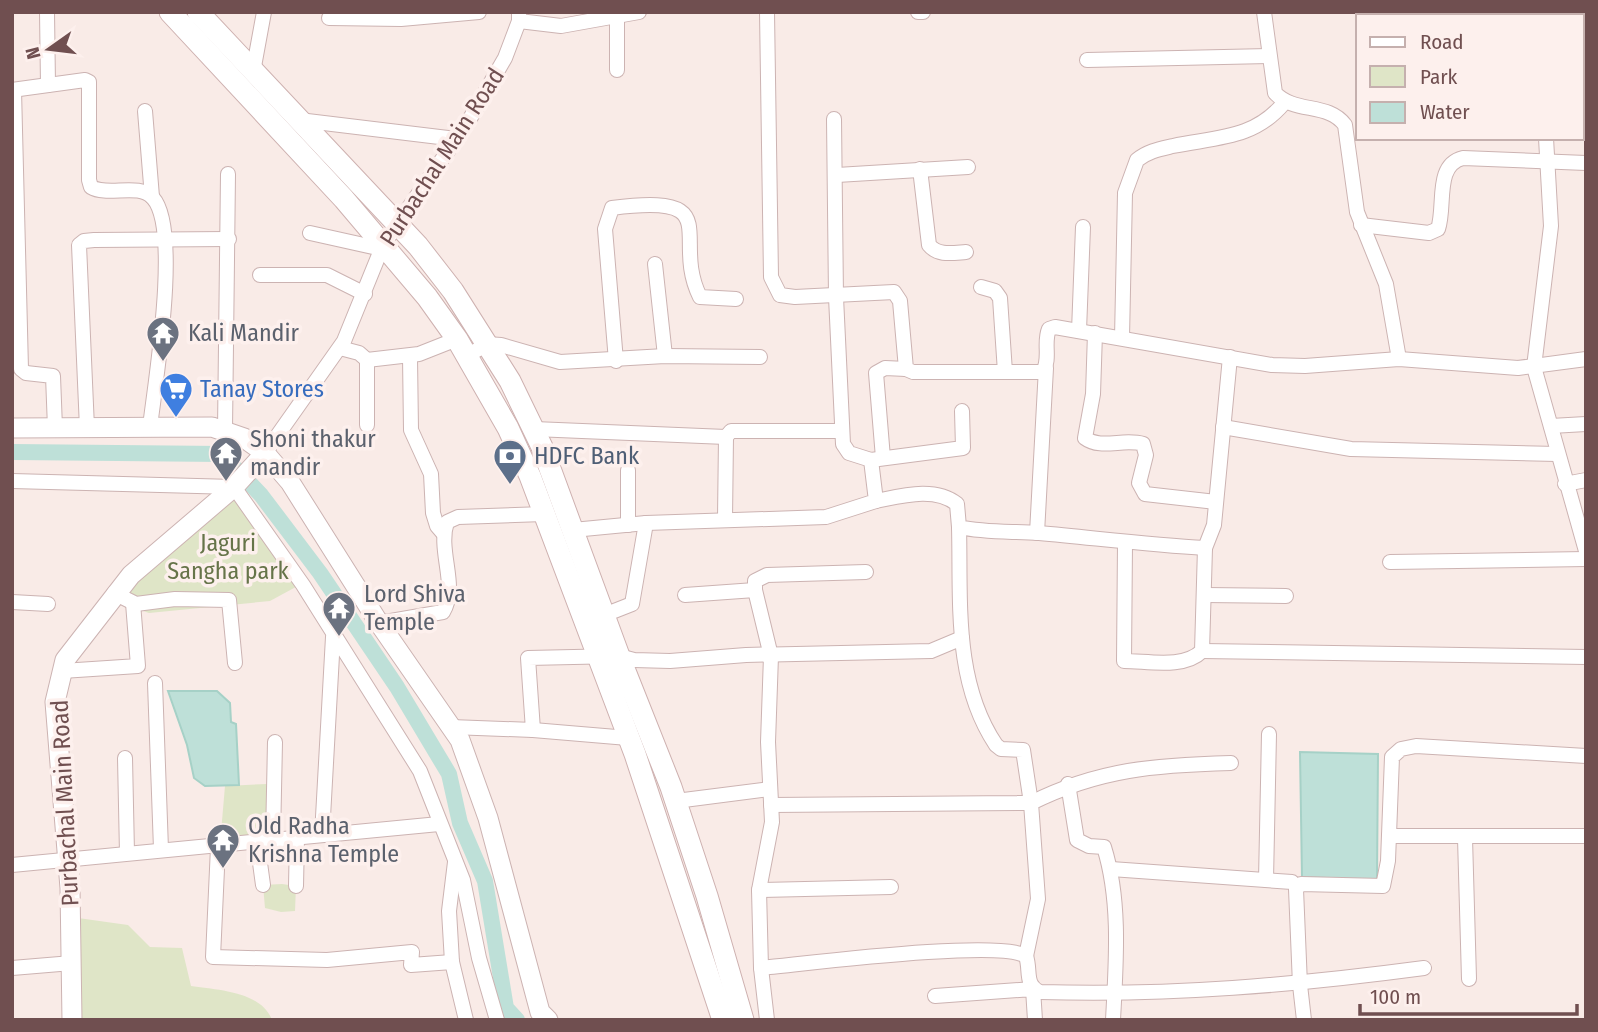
<svg xmlns="http://www.w3.org/2000/svg" width="1598" height="1032" font-family="'Fira Sans Condensed',sans-serif">
	<style>
		.green { fill: #dfe5c7 }
		.water { fill: #bee0d8; stroke: #a6d1c7; stroke-width: 2 }
		.lines { fill: none; stroke-linecap: round; stroke-linejoin: round }
		.canal { stroke: #bee0d8; stroke-width: 16 }
		.minor-casing { stroke: #ccb3b2; stroke-width: 16 }
		.tertiary-casing { stroke: #ccb3b2; stroke-width: 21 }
		.secondary-casing { stroke: #ceb1b0; stroke-width: 23 }
		.minor { stroke: #fff; stroke-width: 14 }
		.tertiary { stroke: #fff; stroke-width: 19 }
		.secondary { stroke: #fff; stroke-width: 21 }
		.labels { text-anchor: middle; stroke-width: 7; stroke-linejoin: round; paint-order: stroke }
		.street-label { font-size: 24px; fill: #704f50; stroke: #fdf0ed }
		.worship-label { font-size: 24px; fill: #5b616d; stroke: #fdf0ed; text-anchor: start }
		.shop-label { font-size: 24px; fill: #366cbe; stroke: #fdf0ed; text-anchor: start }
		.service-label { font-size: 24px; fill: #4e5e75; stroke: #fdf0ed; text-anchor: start }
		.park-label { font-size: 24px; fill: #667449; stroke: #fdf0ed }
	</style>
	<rect width="100%" height="100%" fill="#f9ebe7"/>
	<!-- green -->
	<g class="green">
		<path d="M235,492L305,582L270,601L149,613L129,606L118,596Z"/>
		<path d="M267,784L269,837L220,844L225,786Z"/>
		<path d="M282,884L296,886L295,911L281,912L265,908L263,885Z"/>
		<path d="M78,918L128,925L150,947L182,948L191,986C217,990 261,991 272,1020H78Z"/>
	</g>
	<!-- water -->
	<g class="water">
		<path d="M168,691H217L230,703L231,722L236,724L239,785L205,786L194,778L187,745Z"/>
		<path d="M1300,752L1378,754L1377,880L1302,877Z"/>
	</g>
	<g class="lines">
		<!-- canal -->
		<path class="canal" d="M12,452L222,454L261,495L320,573L397,687L449,774L460,823L485,881L506,1008L517,1020"/>
		<defs>
			<g id="minor">
				<path d="M47,12L48,85"/>
				<path d="M767,12L771,277L780,295L795,297L894,292L900,301L906,369L913,372H1043C1051,358 1043,343 1049,329L1055,327L1272,365L1305,366L1399,359L1518,368L1586,359"/>
				<path d="M918,12H923"/>
				<path d="M1264,12L1275,93C1295,114 1328,102 1345,125L1357,212L1386,284L1399,359"/>
				<path d="M1422,12L1423,16"/>
				<path d="M1561,12L1570,13"/>
				<path d="M1469,16L1483,12"/>
				<path d="M329,18L401,19L479,12"/>
				<path d="M519,21L561,26L639,12"/>
				<path d="M1087,60L1269,56"/>
				<path d="M617,70V16"/>
				<path d="M253,72L264,12"/>
				<path d="M1582,76H1586"/>
				<path d="M12,90L85,80L89,82V180L91,187C108,197 139,182 153,198C181,229 155,383 150,427"/>
				<path d="M14,90L21,369L26,373L53,376L55,428"/>
				<path d="M145,111L152,197"/>
				<path d="M299,120L456,139"/>
				<path d="M1546,138L1551,226L1534,367L1586,551"/>
				<path d="M920,169L929,245C938,256 952,253 966,252"/>
				<path d="M837,175L968,167"/>
				<path d="M1361,225L1429,233L1438,229C1446,206 1434,165 1463,158L1586,163"/>
				<path d="M310,233L382,249"/>
				<path d="M655,264L665,356"/>
				<path d="M260,275H327L365,294"/>
				<path d="M981,287L995,291L1000,298L1005,372"/>
				<path d="M1079,331L1083,227"/>
				<path d="M1095,333L1093,394L1085,438C1101,450 1124,438 1143,444L1146,455L1139,483L1145,494L1216,502"/>
				<path d="M1122,338L1125,193L1137,160C1148,151 1160,149 1173,146C1217,137 1254,139 1284,103"/>
				<path d="M340,348L359,353L367,360V425"/>
				<path d="M467,356L487,344L501,345L560,362L665,356L760,357"/>
				<path d="M410,357L411,430L431,474L433,513L437,526L443,533"/>
				<path d="M367,360L419,354L457,339"/>
				<path d="M616,361L605,229L612,208C729,193 670,237 700,297L736,299"/>
				<path d="M1551,426L1586,424"/>
				<path d="M1223,427L1351,449L1557,454"/>
				<path d="M87,428L79,245L84,241L94,240L229,239"/>
				<path d="M534,429L726,437"/>
				<path d="M225,430L228,174"/>
				<path d="M265,453L344,341L383,245L468,122L505,58L519,21V12"/>
				<path d="M883,458L876,373L885,368L906,369"/>
				<path d="M871,460L963,448L962,411"/>
				<path d="M12,481L234,487L303,585L420,771L463,880L479,958L497,1020"/>
				<path d="M1565,484L1586,480"/>
				<path d="M876,501C901,496 935,486 957,504L959,527C986,533 1012,531 1039,533C1095,538 1150,545 1205,548L1214,525L1230,357"/>
				<path d="M725,519L726,437L731,431H842"/>
				<path d="M628,525V470"/>
				<path d="M573,530L646,523L826,517L876,501L871,460L849,453L843,444L836,297L834,119"/>
				<path d="M1037,533L1046,368"/>
				<path d="M1125,544L1124,661C1148,661 1184,669 1202,651L1205,548"/>
				<path d="M1390,562L1586,559"/>
				<path d="M114,593L136,604L175,599L229,600L235,663"/>
				<path d="M685,595L755,590"/>
				<path d="M1205,595L1286,596"/>
				<path d="M12,602L48,604"/>
				<path d="M604,615L632,604L646,523"/>
				<path d="M379,623L443,612C459,586 437,551 447,522L458,517L544,514"/>
				<path d="M1202,651L1586,657"/>
				<path d="M62,671L138,666L133,603"/>
				<path d="M155,683L161,849"/>
				<path d="M451,727L533,730L528,658L619,656L634,660L670,661L746,655L931,651L962,638"/>
				<path d="M533,730L628,738"/>
				<path d="M125,758L127,853"/>
				<path d="M1068,784L1077,840L1089,846L1104,847C1121,901 1116,963 1113,1020"/>
				<path d="M676,801L770,789"/>
				<path d="M771,805L1031,803L1023,750L1001,749L996,745C953,681 961,600 959,527"/>
				<path d="M322,835L333,637"/>
				<path d="M1389,836H1586"/>
				<path d="M1465,838L1469,979"/>
				<path d="M273,839L275,742"/>
				<path d="M257,841L263,885"/>
				<path d="M218,847L213,957L327,960L412,952L411,965L452,962L466,1020"/>
				<path d="M12,865L439,824"/>
				<path d="M1111,869L1292,882"/>
				<path d="M1266,880L1269,734"/>
				<path d="M296,886L297,837"/>
				<path d="M759,890L891,887"/>
				<path d="M1026,956L1038,899L1031,803C1099,769 1156,765 1231,763"/>
				<path d="M452,962L449,911L455,862"/>
				<path d="M12,968L72,963"/>
				<path d="M761,968C805,964 998,939 1026,956C1031,970 1024,985 1040,992C1170,996 1296,985 1424,968"/>
				<path d="M935,996L1033,989L1035,1020"/>
				<path d="M767,1020L761,968L759,890L772,822L768,742L771,656L755,590V581L767,575L866,572"/>
				<path d="M1304,1020L1300,985L1296,889L1301,884L1383,886L1388,861L1392,757L1401,749L1416,746L1586,756"/>
			</g>
			<g id="tertiary">
				<path d="M12,428L212,427L244,438L265,453L290,482L379,623L460,740L488,818L540,1012L548,1020"/>
				<path d="M72,1020L70,888L55,702L65,660L131,575L234,487L265,453"/>
			</g>
			<g id="secondary">
				<path d="M170,12L344,199L427,297L457,339L508,428L530,476L635,754L723,1020"/>
				<path d="M198,12L418,246L453,291L510,381L542,447L619,656L671,787L707,896L743,1020"/>
			</g>
		</defs>
		<!-- minor casing -->
		<use href="#minor" class="minor-casing"/>
		<!-- tertiary casing -->
		<use href="#tertiary" class="tertiary-casing"/>
		<!-- secondary casing -->
		<use href="#secondary" class="secondary-casing"/>
		<!-- minor -->
		<use href="#minor" class="minor"/>
		<!-- tertiary -->
		<use href="#tertiary" class="tertiary"/>
		<!-- secondary -->
		<use href="#secondary" class="secondary"/>
	</g>
	<!-- icons -->
	<defs>
		<symbol id="temple-pin" viewBox="-11 -11 22 30"><path d="M0 17L-7.5 6A9.5 9.5 0 1 1 7.5 6Z" fill="#6b7280" stroke="#fdf0ed"/><path d="M0-6L5-2H3V0L6.5 2.5H4V6H1.5V3h-3V6H-4V2.5H-6.5L-3 0V-2H-5Z" fill="#fff"/></symbol>
		<symbol id="supermarket-pin" viewBox="-11 -11 22 30"><path d="M0 17L-7.5 6A9.5 9.5 0 1 1 7.5 6Z" fill="#3f7fe0" stroke="#fdf0ed"/><path d="M-6-5.5h2.5l.6 2H6L4.5 2H-2.5L-4.4-4H-6ZM-1.5 3.2a1.3 1.3 0 1 0 .1 0ZM3 3.2a1.3 1.3 0 1 0 .1 0Z" fill="#fff"/></symbol>
		<symbol id="bank-pin" viewBox="-11 -11 22 30"><path d="M0 17L-7.5 6A9.5 9.5 0 1 1 7.5 6Z" fill="#5c6f8a" stroke="#fdf0ed"/><path d="M-6-4H6V4H-6ZM0-2.3a2.3 2.3 0 1 0 0 4.6a2.3 2.3 0 1 0 0-4.6Z" fill="#fff"/></symbol>
	</defs>
	<g fill-rule="evenodd">
		<use href="#temple-pin" x="144" y="314" width="38" height="52"/>
		<use href="#supermarket-pin" x="157" y="370" width="38" height="52"/>
		<use href="#temple-pin" x="207" y="434" width="38" height="52"/>
		<use href="#bank-pin" x="491" y="437" width="38" height="52"/>
		<use href="#temple-pin" x="320" y="589" width="38" height="52"/>
		<use href="#temple-pin" x="204" y="821" width="38" height="52"/>
	</g>
	<g class="labels">
		<!-- street labels -->
		<g class="street-label">
			<text transform="translate(442 157) rotate(-57)" y="8">Purbachal Main Road</text>
			<text transform="translate(65 803) rotate(-93)" y="8">Purbachal Main Road</text>
		</g>
		<!-- worship labels -->
		<g class="worship-label">
			<text x="188" y="341">Kali Mandir</text>
			<text x="250" y="447">Shoni thakur<tspan x="250" dy="28">mandir</tspan></text>
			<text x="364" y="602">Lord Shiva<tspan x="364" dy="28">Temple</tspan></text>
			<text x="248" y="834">Old Radha<tspan x="248" dy="28">Krishna Temple</tspan></text>
		</g>
		<!-- shop labels -->
		<g class="shop-label">
			<text x="200" y="397">Tanay Stores</text>
		</g>
		<!-- service labels -->
		<g class="service-label">
			<text x="534" y="464">HDFC Bank</text>
		</g>
		<!-- park labels -->
		<g class="park-label">
			<text x="228" y="551">Jaguri<tspan x="228" dy="28">Sangha park</tspan></text>
		</g>
	</g>
	<!-- border -->
	<rect width="1598" height="1032" fill="none" stroke="#704f50" stroke-width="28"/>
	<!-- legend -->
	<rect x="1356" y="14" width="228" height="126" fill="#fdf0ed" stroke="#c5b0ae" stroke-width="2"/>
	<rect x="1370" y="37" width="35" height="10" fill="#ffffff" stroke="#c5b0ae" stroke-width="2"/>
	<text x="1420" y="49" font-size="21" fill="#704f50">Road</text>
	<rect x="1370" y="66" width="35" height="21" fill="#dfe5c7" stroke="#c5b0ae" stroke-width="2"/>
	<text x="1420" y="84" font-size="21" fill="#704f50">Park</text>
	<rect x="1370" y="102" width="35" height="21" fill="#bee0d8" stroke="#c5b0ae" stroke-width="2"/>
	<text x="1420" y="119" font-size="21" fill="#704f50">Water</text>
	<!-- north arrow -->
	<g transform="translate(49 49) rotate(256)" stroke="#fdf0ed" stroke-width="5" paint-order="stroke">
	<path d="M0-5L12 26L0 18L-12 26Z" fill="#704f50"/>
	<text y="-10" font-size="19" font-weight="bold" text-anchor="middle" fill="#704f50">N</text>
	</g>
	<!-- scale -->
	<path d="M1360 1004v10h217v-10" fill="none" stroke="#704f50" stroke-width="3.5"/>
	<text x="1370" y="1004" font-size="21" fill="#704f50" stroke="#fdf0ed" stroke-width="5" paint-order="stroke">100 m</text>
</svg>
